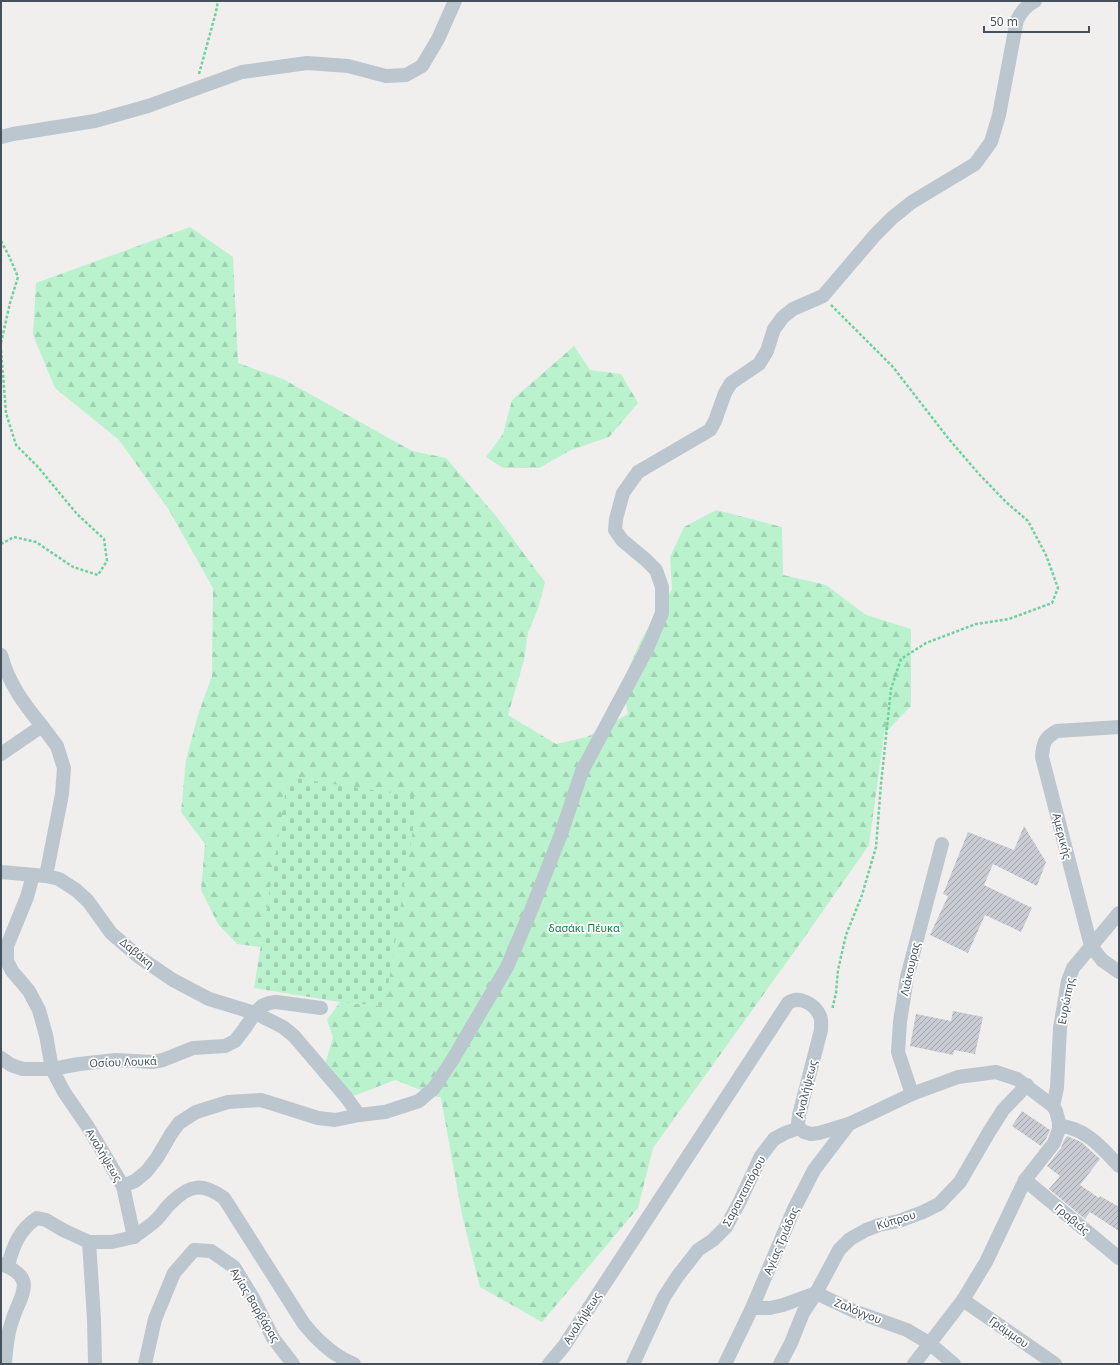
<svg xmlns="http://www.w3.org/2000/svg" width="1120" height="1365" font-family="'Noto Sans',sans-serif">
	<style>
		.forest { fill: url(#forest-firs) }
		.cemetery { fill: url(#cemetery-stones) }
		.building { fill: url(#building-hatch) }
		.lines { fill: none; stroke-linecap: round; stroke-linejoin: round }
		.path { stroke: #6fd29d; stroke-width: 2.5; stroke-dasharray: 3 2; stroke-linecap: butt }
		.minor { stroke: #bbc6ce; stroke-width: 14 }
		.labels { text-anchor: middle; stroke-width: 3.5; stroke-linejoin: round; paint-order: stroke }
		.street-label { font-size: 11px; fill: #45525d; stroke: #fff }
		.park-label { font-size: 11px; fill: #118346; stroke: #fff }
	</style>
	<defs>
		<pattern id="forest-firs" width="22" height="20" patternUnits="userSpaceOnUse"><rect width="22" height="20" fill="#b9f2cd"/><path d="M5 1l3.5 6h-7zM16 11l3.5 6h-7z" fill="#a0d1b2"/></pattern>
		<pattern id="cemetery-stones" width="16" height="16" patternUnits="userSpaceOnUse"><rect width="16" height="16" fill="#b9f2cd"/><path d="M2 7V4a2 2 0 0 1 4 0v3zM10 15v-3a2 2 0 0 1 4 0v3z" fill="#a0d1b2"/></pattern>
		<pattern id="building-hatch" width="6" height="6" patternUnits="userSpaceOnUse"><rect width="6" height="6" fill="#c8cbd1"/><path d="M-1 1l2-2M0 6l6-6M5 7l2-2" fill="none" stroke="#a4a7ad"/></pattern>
	</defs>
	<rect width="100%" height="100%" fill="#f1eeee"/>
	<!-- forest -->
	<g class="forest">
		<path d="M190,227L233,257L238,363L283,379L412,451L446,458L496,516L545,582L538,609L528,632L524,660L508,715L556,744L587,737L628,714L622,684L640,642L672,589L670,557L684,527L716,510L782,527L783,575L826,585L866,615L911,629V706L884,734L869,845L804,938L653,1148L638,1208L542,1322L480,1287L462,1215L441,1098L395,1080L351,1097L325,1065L333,1037L327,1020L340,1002L385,1006L289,777L261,947L237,944L218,924L201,890L205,844L181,812L186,760L198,715L212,676L213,588L169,510L119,440L55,388L33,335L36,283Z"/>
		<path d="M574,346L590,370L621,374L638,403L609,437L571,450L539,468H503L486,457L503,434L512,400Z"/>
	</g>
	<!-- cemetery -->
	<path class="cemetery" d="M288,777L418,797L385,1006L340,1002L254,988Z"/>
	<!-- building -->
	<g class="building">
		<path d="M1024,826L1046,862L1037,886L993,864L984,885L1032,908L1021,932L985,915L968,953L930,935L948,896L943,894L968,832L1014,850Z"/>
		<path d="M953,1011L983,1017L975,1054L954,1050L953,1055L910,1046L916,1014L951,1021Z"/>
		<path d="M1022,1111L1050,1130L1046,1139L1041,1146L1012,1126Z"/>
		<path d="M1067,1136L1081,1142L1100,1159L1080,1185L1099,1198L1100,1196L1119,1207V1231L1090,1212L1085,1219L1049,1189L1060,1176L1047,1166L1061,1148L1064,1140Z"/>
	</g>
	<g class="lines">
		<!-- path -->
		<g class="path">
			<path d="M199,74L216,12L218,1"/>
			<path d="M1,241L9,256L18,277L10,303L1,343"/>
			<path d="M831,305L893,367L948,438L978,473L1006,502L1028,521L1046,555L1058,588L1052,603L1009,619L976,624L926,643L901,659L891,689L881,784L876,847L862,895L846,935L838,970L836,993L832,1010"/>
			<path d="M1,350L6,413L16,445L38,467L77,514L104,539L107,561L98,575L73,567L36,542L14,537L1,544"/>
		</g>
		<!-- minor -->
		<g class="minor">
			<path d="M1,137L13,134L95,121L148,106L242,72L307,63L348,66L386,76L406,75L422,66L438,39L455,1"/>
			<path d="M1,655C9,684 24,704 42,726"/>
			<path d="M1119,727L1057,731C1044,738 1043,743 1042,757L1091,946L1102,960L1119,972"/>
			<path d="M1,754L42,726L57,746L64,768L62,794L46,876"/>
			<path d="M1,872L46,876L59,879L76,890L88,901L111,933L139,957L173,980L209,999L255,1013L283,1027L294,1036L346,1097L359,1115"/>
			<path d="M33,875L27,897L7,946V961L12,971L29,991L39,1010L46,1035L52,1069L64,1092L88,1127L123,1186L134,1237C140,1232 147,1228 154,1222C161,1216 165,1208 172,1202C190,1184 203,1183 224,1198L304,1324C317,1340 333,1356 354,1364"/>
			<path d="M1,1058L11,1065L23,1069H52L79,1064L116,1060L152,1062L163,1060L193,1048L225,1046L235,1041L245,1028L255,1013L262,1006L269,1003L276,1002L321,1008"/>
			<path d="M912,1094L898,1052L900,1022L907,977L942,844"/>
			<path d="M1053,1106L1057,1088L1060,1028L1068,981L1073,968L1119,913"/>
			<path d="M1060,1126C1086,1128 1102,1148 1119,1166"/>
			<path d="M1025,1180L1119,1258"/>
			<path d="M123,1186L135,1181L146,1172L157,1158L171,1134L179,1123L196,1112L228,1102L261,1100L318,1118L335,1120L359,1115L385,1112L419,1101L434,1088L453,1059L507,967L532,908L561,834L582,771L647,649L662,613V587L656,570L646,560L622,540L615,530L616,519L623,493L638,472L710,430L715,421L725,393L731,383L759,364L767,351L774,329L783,317L793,309L823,296L875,235L892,218L912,202L975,164L991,142L999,115L1017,20C1021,12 1027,5 1035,1"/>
			<path d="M89,1242L94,1319L95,1364"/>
			<path d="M1,1264C39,1278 20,1295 12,1321C7,1335 6,1349 5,1364"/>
			<path d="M8,1266C13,1246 19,1230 37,1218L46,1220L63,1230L89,1242H112L134,1237"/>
			<path d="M963,1300L1055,1364"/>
			<path d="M752,1308H770L783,1305L816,1293L854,1311L907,1330L929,1343L954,1364"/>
			<path d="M145,1364L155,1319L174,1273L194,1250L211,1251L234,1267L253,1298L273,1338L293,1364"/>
			<path d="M549,1364L564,1346L788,1003C799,995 815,1004 820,1016C822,1020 821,1025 821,1030L799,1115L798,1123L799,1128L804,1132L811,1134L819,1133L849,1124L912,1094L958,1077L996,1072L1017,1079L1053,1106L1056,1111L1059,1122V1129L1054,1143L1025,1180L986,1262L963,1300L914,1364"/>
			<path d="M633,1364L664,1297L677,1277L698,1250L713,1240L726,1227L740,1201L761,1156L774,1139L785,1133L799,1128"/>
			<path d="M725,1364L752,1308L794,1209L814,1170L849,1124"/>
			<path d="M780,1364L791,1343L803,1313L816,1293L839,1250L850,1239L866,1230L879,1225L899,1221L923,1212L939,1204L960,1182L989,1132L1003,1110L1027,1085"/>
		</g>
	</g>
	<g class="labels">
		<!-- street labels -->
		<g class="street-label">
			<text transform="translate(1062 836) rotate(76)" y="4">Αμερικής</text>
			<text transform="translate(137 953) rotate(39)" y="4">Δαβάκη</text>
			<text transform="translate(910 969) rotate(-77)" y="4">Λιάκουρας</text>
			<text transform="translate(1066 1001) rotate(-79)" y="4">Ευρώπης</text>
			<text transform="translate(123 1062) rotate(-2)" y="4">Οσίου Λουκά</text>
			<text transform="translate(806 1089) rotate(-76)" y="4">Αναλήψεως</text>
			<text transform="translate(104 1155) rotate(59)" y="4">Αναλήψεως</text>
			<text transform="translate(744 1191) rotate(-62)" y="4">Σαρανταπόρου</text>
			<text transform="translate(1072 1219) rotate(40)" y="4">Γραβιάς</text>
			<text transform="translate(896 1220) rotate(-17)" y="4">Κύπρου</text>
			<text transform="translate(781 1241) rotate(-67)" y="4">Αγίας Τριάδας</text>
			<text transform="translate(255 1305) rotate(59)" y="4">Αγίας Βαρβάρας</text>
			<text transform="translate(858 1311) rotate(22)" y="4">Ζαλόγγου</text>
			<text transform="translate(582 1318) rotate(-57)" y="4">Αναλήψεως</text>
			<text transform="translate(1009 1332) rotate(35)" y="4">Γράμμου</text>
		</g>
		<!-- park labels -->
		<g class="park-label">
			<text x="584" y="932">δασάκι Πέυκα</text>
		</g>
	</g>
	<!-- border -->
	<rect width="1120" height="1365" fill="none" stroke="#45525d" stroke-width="4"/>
	<!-- scale -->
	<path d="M984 26v6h105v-6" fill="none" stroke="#45525d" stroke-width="2"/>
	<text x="990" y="26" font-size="12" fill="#45525d" stroke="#ffffff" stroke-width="3" paint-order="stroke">50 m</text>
</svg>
